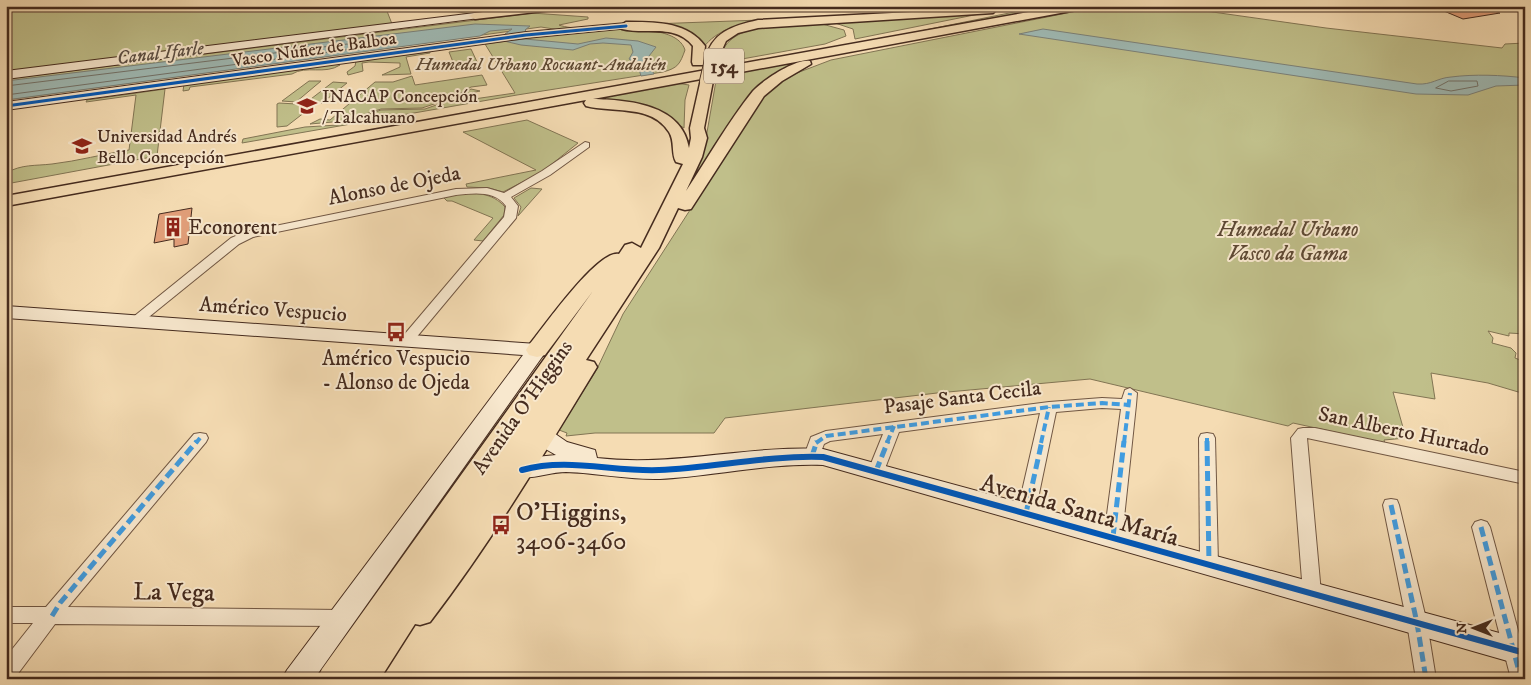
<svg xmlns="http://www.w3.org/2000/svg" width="1531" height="685" font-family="'IM FELL DW Pica',serif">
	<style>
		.green { fill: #c0bf8a; stroke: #827554 }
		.water { fill: #9fbab5; stroke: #7b8179 }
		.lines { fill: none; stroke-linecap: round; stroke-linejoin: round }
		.shore { stroke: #72726a; stroke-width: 1 }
		.building { fill: #e19e79; stroke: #452b1e }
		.street-casing { stroke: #715743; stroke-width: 2 }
		.secondary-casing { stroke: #452b1e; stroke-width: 2 }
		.primary-casing { stroke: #452b1e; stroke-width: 3 }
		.street { fill: #f8e8ce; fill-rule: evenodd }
		.secondary { fill: #f8e8ce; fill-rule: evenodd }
		.primary { fill: #f5dcb3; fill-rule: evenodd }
		.primary-bridge-casing { stroke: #452b1e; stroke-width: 14; stroke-linecap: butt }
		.primary-bridge { stroke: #f5dcb3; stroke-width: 12 }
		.quiet-far1 { stroke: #409ce0; stroke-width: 4; stroke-dasharray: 8 4; stroke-linecap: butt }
		.quiet { stroke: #409ce0; stroke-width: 5; stroke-dasharray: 10 5; stroke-linecap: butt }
		.cycleway-far1-casing { stroke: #f8e8ce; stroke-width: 5 }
		.cycleway-casing { stroke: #f8e8ce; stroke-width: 9 }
		.cycleway-far1 { stroke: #0057b8; stroke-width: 3 }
		.cycleway { stroke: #0057b8; stroke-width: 6 }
		.labels { text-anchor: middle; stroke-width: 4; stroke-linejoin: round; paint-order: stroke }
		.far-street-label { font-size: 18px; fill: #452b1e; stroke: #f8e8ce }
		.far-park-label { font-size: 18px; font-style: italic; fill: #5e4934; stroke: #f8e8ce }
		.far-poi-label { font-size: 18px; fill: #452b1e; stroke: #f8e8ce; text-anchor: start }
		.far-water-label { font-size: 19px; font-style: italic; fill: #5c4f44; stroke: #f8e8ce }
		.shield { fill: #f8e8ce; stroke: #7b6453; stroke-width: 1 }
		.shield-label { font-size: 20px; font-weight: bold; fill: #452b1e }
		.street-label { font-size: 21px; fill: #452b1e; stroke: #f8e8ce }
		.poi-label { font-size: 21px; fill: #452b1e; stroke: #f8e8ce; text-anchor: start }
		.park-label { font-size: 21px; font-style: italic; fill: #5e4934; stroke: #f8e8ce }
		.near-street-label { font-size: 25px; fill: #452b1e; stroke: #f8e8ce }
		.near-poi-label { font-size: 25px; fill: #452b1e; stroke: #f8e8ce; text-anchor: start }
	</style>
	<rect width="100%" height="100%" fill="#f5dcb3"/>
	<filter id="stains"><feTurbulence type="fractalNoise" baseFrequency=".004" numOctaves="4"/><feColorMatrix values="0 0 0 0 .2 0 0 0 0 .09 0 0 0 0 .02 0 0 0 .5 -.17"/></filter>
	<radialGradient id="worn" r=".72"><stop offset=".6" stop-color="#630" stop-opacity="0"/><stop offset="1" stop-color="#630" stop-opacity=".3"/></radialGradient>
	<!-- green -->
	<g class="green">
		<path d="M6,6H295L334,8L385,6L392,24L6,72Z"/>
		<path d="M425,6H531L470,14Z"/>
		<path d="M896,6H1015L925,11Z"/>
		<path d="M1044,6H1073L841,47Z"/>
		<path d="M1122,6H1170L1326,28L1502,48L1505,44L1525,43V334L1509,333V336L1488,331L1493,338L1492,343L1511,348L1516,353L1515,358L1525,362V394L1488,383L1431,373L1435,399L1393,392L1406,438L1384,440L1385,443L1293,423L1288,426L1090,379L937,393L725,418L714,433H595L566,436L567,433L559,430L597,369L623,314L766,92L789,76L831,60L1087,9Z"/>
		<path d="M532,13L588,17V19L559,25C585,35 675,17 685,50C680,64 678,68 663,72L517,95L242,143L243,139L305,127L338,125L381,110L425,109L456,98L471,89L480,91L471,93L474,99L515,93L485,44L573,32L541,27L6,100V79Z"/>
		<path d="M979,14L855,39L853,29L829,21Z"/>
		<path d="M760,20C739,25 717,29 703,48L701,43L652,24Z"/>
		<path d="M822,24L844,30L846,36L825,44L720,63C722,19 790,26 822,24Z"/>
		<path d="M471,49L478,64L455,67L449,52Z"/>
		<path d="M430,52V53L406,57L411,74L382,75L400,67V63L369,62L362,63L363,71L348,75L347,72L355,66L356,61Z"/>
		<path d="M811,59L768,81L683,197L706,138L717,75Z"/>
		<path d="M331,64L340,65C325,75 306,65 292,74L190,87L189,90L183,91L184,84Z"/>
		<path d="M482,75L487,85L471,87L452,98L422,108L381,109L344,121L310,124L320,119L330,120L375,82H393L412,76L415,85Z"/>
		<path d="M309,81H321L296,102L282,101Z"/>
		<path d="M333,82L347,83L322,103L307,102Z"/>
		<path d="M676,83L689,85L685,100L684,128L668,118L600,101L577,100Z"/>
		<path d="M165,89L157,156L6,184V173C22,164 35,166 52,164C78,161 103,154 129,150L136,95L86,102L87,100Z"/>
		<path d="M279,103L314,105L287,126L277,127V104Z"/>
		<path d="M527,120L578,143L542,172L503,192L489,188L467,187L466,184L536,170L463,132Z"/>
		<path d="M531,188L542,189L518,216L521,207L514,198Z"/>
		<path d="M456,193C475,193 492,192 505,207L504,215L483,241L474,240L493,218L452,201H447L443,197Z"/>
	</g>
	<!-- water -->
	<g class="water">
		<path d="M475,24L530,26L525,30L527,32L507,35L505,34L512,29L490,31L480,36L6,100V81Z"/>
		<path d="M1043,29L1417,84C1432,85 1437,78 1451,77C1474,74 1502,75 1525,78V85L1496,86L1468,95L1416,94L1019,34Z"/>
		<path d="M606,38L638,41L656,47L646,60L656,68L652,70L654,74L641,76L638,66L629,59L633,52L631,45L603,43L590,44L573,50L521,45L504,41L525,39L578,44Z"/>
	</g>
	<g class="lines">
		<!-- shore -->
		<g class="shore">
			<path d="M1449,81H1477L1478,86L1451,91L1436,88Z"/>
			<path d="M6,86L388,39L391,41L389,44L6,95"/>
		</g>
	</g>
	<!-- building -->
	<g class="building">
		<path d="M1432,6H1481L1500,13L1463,19Z"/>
		<path d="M192,208L188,244L174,247V239L154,243L159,214Z"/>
	</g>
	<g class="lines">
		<defs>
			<g id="street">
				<path d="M585,142L589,143V147L550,175L511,197L518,206L516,218L410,345H400L398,342L504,217L506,206C495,190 473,193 456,195L253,237L239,244L139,325L134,326L127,322L231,238L245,232L456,189L487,188L504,193L542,171Z"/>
				<path d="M1130,388L1137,393L1136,405L1122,537L1119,542L1113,544L1107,542L1104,537L1121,409L1102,408L1056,412L1035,513L1032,518L1026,519L1020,518L1017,513L1040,413L899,432L884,471L882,475L876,477L870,475L868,471L883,434L830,441L824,444L818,460H806L804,456L811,437L826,431L1049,402L1102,398L1122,399L1125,390Z"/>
				<path d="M1303,428H1315L1525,472V484L1307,438L1321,593L1319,598L1312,601L1305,598L1303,593L1291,438L1298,429Z"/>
				<path d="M200,433L206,434L208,438L206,442L68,607L341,610L348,612L351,618L348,624L341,626L55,624L14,679H6V657L33,623H6V607H46L194,434Z"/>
				<path d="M1207,433L1213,434L1215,438L1218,564L1215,569L1209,571L1203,569L1200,564L1199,438L1201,434Z"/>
				<path d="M1391,499L1397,500L1399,505L1427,623L1436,679H1416L1407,623L1383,505L1385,500Z"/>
				<path d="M1481,520L1487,522L1490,527L1525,656V679H1511L1472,527L1475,522Z"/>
			</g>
			<g id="secondary">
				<path d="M475,13L480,16L479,18L6,79V71Z"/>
				<path d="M626,23L632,26L630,28L526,38L6,110V102L526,32Z"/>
				<path d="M6,306L537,344L544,346L547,350L314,679H282L287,670L523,355L6,318Z"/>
				<path d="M543,429L551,431L567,442L595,450L597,458C675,467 746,445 823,449L1525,640V666L823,465C768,463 715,476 660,479C629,480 598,473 566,472C549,472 529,481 514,476L510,470L514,464L536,457L556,455L535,443L532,437L535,431Z"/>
			</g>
			<g id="primary">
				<path d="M530,6H566L561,9L475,19L469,16L475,13Z"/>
				<path d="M1062,6H1087L1082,9L709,78L713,81L704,128L707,138L702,157L686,191C708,158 728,122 753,91C762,81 796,58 810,61L811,64L782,81L764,96L691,209L685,210L678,208L659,248L586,360L594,362L597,367C544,454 492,541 430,622L420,625L415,624L380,679H317L322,669L593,291L545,355L537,357L529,355L526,350L529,345C543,328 598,249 619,254L625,245L632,243L641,248L683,164L676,162C671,154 675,141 669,132C652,104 612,113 586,106L584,103L586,100L6,206V196ZM701,79L690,128L691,138L689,148C682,104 628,100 593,99Z"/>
				<path d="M989,8L995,11L993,13L758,28L738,33L726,41L716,63L711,64L705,60C712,32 732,26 758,20Z"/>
				<path d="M626,22C654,22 687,21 705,46L703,65H693L692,62L693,46C675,23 646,35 622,29L620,26Z"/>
			</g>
		</defs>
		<!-- street casing -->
		<use href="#street" class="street-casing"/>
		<!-- secondary casing -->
		<use href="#secondary" class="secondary-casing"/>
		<!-- primary casing -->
		<use href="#primary" class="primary-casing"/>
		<!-- street -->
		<use href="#street" class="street"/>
		<!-- secondary -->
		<use href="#secondary" class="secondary"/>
		<!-- primary -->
		<use href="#primary" class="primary"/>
		<defs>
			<path id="primary-bridge" d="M706,81L711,60"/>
		</defs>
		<!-- primary-bridge casing -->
		<use href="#primary-bridge" class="primary-bridge-casing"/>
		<!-- primary-bridge -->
		<use href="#primary-bridge" class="primary-bridge"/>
		<!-- quiet-far1 -->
		<g class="quiet-far1">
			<path d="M1207,438V443"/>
			<path d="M196,443L200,438"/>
			<path d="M816,443L826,436L1049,407L1102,403L1129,405"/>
			<path d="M887,443L894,426"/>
			<path d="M1041,443L1049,407"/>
			<path d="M1124,443L1130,393"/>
		</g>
		<!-- quiet -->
		<g class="quiet">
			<path d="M1207,441L1209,564"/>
			<path d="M812,456L817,441"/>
			<path d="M876,471L888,441"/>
			<path d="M1391,505L1417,623L1426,679"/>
			<path d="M1026,513L1042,441"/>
			<path d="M1481,527L1521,679"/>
			<path d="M1113,537L1124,441"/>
			<path d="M52,616L60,603L197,441"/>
		</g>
		<defs>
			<path id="cycleway-far1" d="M6,106L526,35L626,26"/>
			<path id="cycleway" d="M522,470C567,457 613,472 659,470C714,468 767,455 823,457L1525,653"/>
		</defs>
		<!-- cycleway-far1 casing -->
		<use href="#cycleway-far1" class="cycleway-far1-casing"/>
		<!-- cycleway casing -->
		<use href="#cycleway" class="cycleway-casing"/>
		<!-- cycleway-far1 -->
		<use href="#cycleway-far1" class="cycleway-far1"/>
		<!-- cycleway -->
		<use href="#cycleway" class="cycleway"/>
	</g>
	<!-- icons -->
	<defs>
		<symbol id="university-bare" viewBox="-9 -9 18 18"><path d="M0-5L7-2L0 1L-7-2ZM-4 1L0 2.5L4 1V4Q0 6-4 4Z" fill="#8f2418" stroke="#f8e8ce" stroke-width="2.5" paint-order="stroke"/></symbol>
		<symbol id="building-bare" viewBox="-9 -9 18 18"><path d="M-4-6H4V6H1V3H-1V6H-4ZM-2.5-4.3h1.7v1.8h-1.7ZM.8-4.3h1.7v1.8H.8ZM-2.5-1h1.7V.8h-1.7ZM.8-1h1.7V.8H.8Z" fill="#8f2418" stroke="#f8e8ce" stroke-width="2.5" paint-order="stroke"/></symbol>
		<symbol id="bus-bare" viewBox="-9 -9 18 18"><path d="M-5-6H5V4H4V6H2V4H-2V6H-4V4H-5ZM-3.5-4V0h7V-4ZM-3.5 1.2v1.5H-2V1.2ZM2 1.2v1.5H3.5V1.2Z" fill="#8f2418" stroke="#f8e8ce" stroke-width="2.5" paint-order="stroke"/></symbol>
	</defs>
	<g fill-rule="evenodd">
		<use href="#university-bare" x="293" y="92" width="28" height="28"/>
		<use href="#university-bare" x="68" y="132" width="28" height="28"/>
		<use href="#building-bare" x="159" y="213" width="28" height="28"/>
		<use href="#bus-bare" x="382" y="318" width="28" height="28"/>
		<use href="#bus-bare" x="487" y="511" width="28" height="28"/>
	</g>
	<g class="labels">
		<!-- far-street labels -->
		<g class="far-street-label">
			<text transform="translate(314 49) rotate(-8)" y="6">Vasco Núñez de Balboa</text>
		</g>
		<!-- far-park labels -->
		<g class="far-park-label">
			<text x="541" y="70">Humedal Urbano Rocuant-Andalién</text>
		</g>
		<!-- far-poi labels -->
		<g class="far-poi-label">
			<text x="322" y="102">INACAP Concepción<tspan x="322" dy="21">/ Talcahuano</tspan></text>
			<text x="97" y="142">Universidad Andrés<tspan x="97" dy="21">Bello Concepción</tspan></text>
		</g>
		<!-- far-water labels -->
		<g class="far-water-label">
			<text transform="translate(160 52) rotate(-7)" y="7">Canal Ifarle</text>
		</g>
		<!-- shield labels -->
		<rect class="shield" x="704" y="48.5" width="40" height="35" rx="4"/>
		<g class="shield-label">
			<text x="724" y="73">154</text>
		</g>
		<!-- street labels -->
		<g class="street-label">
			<text transform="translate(394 185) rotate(-11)" y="7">Alonso de Ojeda</text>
			<text transform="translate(273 309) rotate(4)" y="7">Américo Vespucio</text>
			<text transform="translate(962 397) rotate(-7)" y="7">Pasaje Santa Cecila</text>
			<text transform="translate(522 407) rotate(-55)" y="7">Avenida O'Higgins</text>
			<text transform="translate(1404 431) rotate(12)" y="7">San Alberto Hurtado</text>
		</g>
		<!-- poi labels -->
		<g class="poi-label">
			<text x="188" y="234">Econorent</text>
			<text x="396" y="365" text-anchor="middle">Américo Vespucio<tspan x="396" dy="24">- Alonso de Ojeda</tspan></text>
		</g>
		<!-- park labels -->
		<g class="park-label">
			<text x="1288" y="236">Humedal Urbano<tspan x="1288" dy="24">Vasco da Gama</tspan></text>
		</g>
		<!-- near-street labels -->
		<g class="near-street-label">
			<text transform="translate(1080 509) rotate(16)" y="9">Avenida Santa María</text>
			<text transform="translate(174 591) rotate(1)" y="9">La Vega</text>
		</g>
		<!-- near-poi labels -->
		<g class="near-poi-label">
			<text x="516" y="520">O'Higgins,<tspan x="516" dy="29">3406-3460</tspan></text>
		</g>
	</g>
	<!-- margin -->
	<rect width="1531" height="685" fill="none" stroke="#f5dcb3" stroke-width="25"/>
	<rect x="8" y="8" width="1516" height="670" fill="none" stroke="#452b1e" stroke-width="2.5"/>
	<rect x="12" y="12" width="1506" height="660" fill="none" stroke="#452b1e"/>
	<!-- north arrow -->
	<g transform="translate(1474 628) rotate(270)" stroke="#f8e8ce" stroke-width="4" paint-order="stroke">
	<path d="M0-4L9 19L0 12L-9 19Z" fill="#452b1e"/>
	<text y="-8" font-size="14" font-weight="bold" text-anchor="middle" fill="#452b1e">N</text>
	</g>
	<rect width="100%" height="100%" filter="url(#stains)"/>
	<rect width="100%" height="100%" fill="url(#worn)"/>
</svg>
